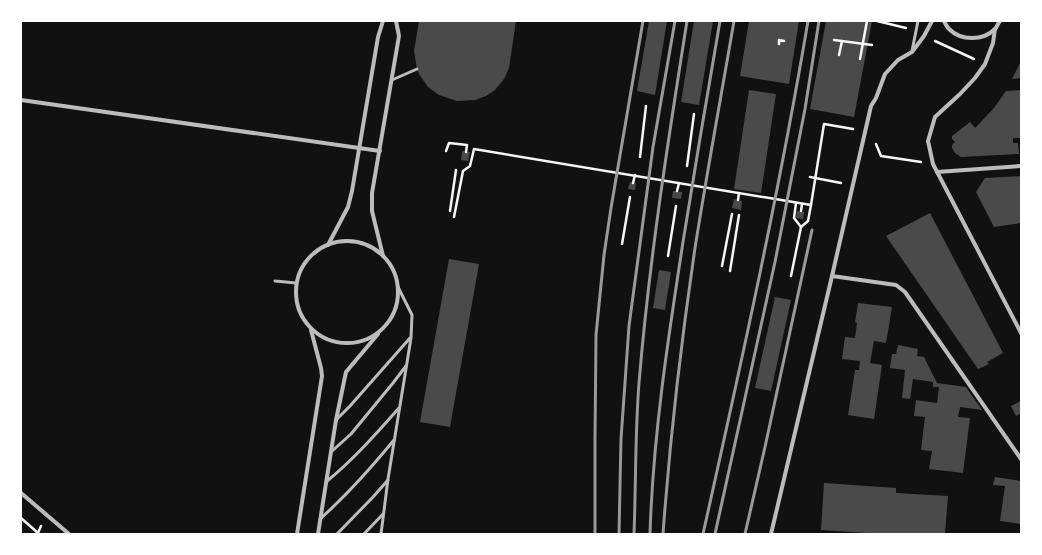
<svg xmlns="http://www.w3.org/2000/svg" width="1042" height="555" font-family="'Asap Condensed',sans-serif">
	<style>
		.building { fill: #4a4a4a }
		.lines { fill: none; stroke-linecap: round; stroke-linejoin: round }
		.path { stroke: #f5f5f5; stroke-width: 2.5 }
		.service { stroke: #bcbcbc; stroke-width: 3 }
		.minor { stroke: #bcbcbc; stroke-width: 4 }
		.rail { stroke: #9a9a9a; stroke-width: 3 }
	</style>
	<rect width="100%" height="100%" fill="#111"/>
	<!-- building -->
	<g class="building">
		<path d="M419,21H516L509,68L504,79L495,90L486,96L475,100L457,101L439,95L428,87L419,74L417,69L414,51Z"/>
		<path d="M649,21H667L655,95L637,91Z"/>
		<path d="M694,21H713L699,105L681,102Z"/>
		<path d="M749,21H799L789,84L740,76Z"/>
		<path d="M826,21H872L854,117L810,109Z"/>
		<path d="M1021,61V78L1012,79Z"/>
		<path d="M749,90L776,94L761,193L734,189Z"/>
		<path d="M1021,90V138H1013V143H1018L1019,154L961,157L955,153L952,148V145L955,142L952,139V136L970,122L975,128L978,125L994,108L1006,91Z"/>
		<path d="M462,151L470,152L468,161L461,160Z"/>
		<path d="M1021,176V223L994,227L976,192L985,178Z"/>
		<path d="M630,182L636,183L635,190L628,189Z"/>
		<path d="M673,191L682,192L681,199L672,198Z"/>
		<path d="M734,199L742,201L741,210L732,208Z"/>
		<path d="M797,211L804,212L803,219L796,218Z"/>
		<path d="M930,213L1003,353L987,362L989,364L978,369L886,236Z"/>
		<path d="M449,259L479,264L450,427L420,422Z"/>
		<path d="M659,270L671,272L665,310L653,308Z"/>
		<path d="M775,297L791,300L771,391L755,388Z"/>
		<path d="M858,303L892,307L886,343L874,341L870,363L882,365L874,419L848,415L855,370H859L860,361L842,359L845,337L855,338L857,323L855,322Z"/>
		<path d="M898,345L918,349L917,356L924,357L937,383L966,387L982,410L960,407L958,417L970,418L963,473L929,469L932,451L921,450L925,417L914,416L916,400L937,403L939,387H933V382L913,379L910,399L902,398L905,370L890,368L892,354H896Z"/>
		<path d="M1021,401V413L1016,416L1011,406Z"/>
		<path d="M995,477L1021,481V524L1000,521L1005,486L993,485Z"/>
		<path d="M824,483L896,488V493L948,496L945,534H881L821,530Z"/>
	</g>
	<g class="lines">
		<!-- path -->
		<g class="path">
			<path d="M877,21L906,28"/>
			<path d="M834,40L872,45"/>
			<path d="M935,41L974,59"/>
			<path d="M779,44V40L784,41"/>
			<path d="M839,55L842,41"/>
			<path d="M860,59L867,21"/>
			<path d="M876,144L881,156L921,162"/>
			<path d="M446,151L449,143L467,145L466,152"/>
			<path d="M640,157L646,106"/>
			<path d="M687,166L694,114"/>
			<path d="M810,177L841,183"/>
			<path d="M633,183L635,175"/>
			<path d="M677,191L679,183"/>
			<path d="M738,200L739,193"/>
			<path d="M796,203L794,218L801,227L808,221L811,205"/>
			<path d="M450,211L456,170"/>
			<path d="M801,211L802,204"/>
			<path d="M454,217L463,171L470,166L474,149L811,205L824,124L853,129"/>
			<path d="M622,244L630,197"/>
			<path d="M668,256L676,206"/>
			<path d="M722,266L732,214"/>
			<path d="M730,271L739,215"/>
			<path d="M791,276L801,227"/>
			<path d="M21,518L38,533L41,526"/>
		</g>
		<!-- service -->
		<g class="service">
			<path d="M912,51L918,21"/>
			<path d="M392,80L417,69"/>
			<path d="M275,281L296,283"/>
			<path d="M336,420L350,406L410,338"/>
			<path d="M331,452L351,434L393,383L406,366"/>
			<path d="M326,482C353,460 376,434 399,408"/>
			<path d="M320,519C347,495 371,468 394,440"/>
			<path d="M337,534L373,497L388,480"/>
			<path d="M364,534L383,514"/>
			<path d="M381,534L388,479L411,338L412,315L398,287"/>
		</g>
		<!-- minor -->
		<g class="minor">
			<path d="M944,21C945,23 947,27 949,29C961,41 983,41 995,29C997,27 998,23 1000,21"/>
			<path d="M995,29L993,43L985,64L975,78L960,94L935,117L928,141L933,164L1021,333"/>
			<path d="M21,100L380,151"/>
			<path d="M937,172L1021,166"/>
			<circle cx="347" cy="292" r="51"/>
			<path d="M328,245L348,207L352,191L378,37L383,21"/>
			<path d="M383,256L372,211V193L399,36L396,21"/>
			<path d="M832,276L896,285L905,292L1021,459"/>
			<path d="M21,493L69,534"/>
			<path d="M297,534L322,376L321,368L311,330"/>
			<path d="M318,534L336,420L346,372L378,334"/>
			<path d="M771,534L832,276L871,106L876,98L885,74L898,60L912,52L924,36L932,21"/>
		</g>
		<!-- rail -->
		<g class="rail">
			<path d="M595,534V438L596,335L604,255L611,208L643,21"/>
			<path d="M619,534L621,439L629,326L653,147L675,21"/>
			<path d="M634,534C636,484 635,433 639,383C649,262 668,141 687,21"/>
			<path d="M650,534C653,436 668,339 683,242C695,168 707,95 720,21"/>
			<path d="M663,534C670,438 681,343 695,248C707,172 721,97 734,21"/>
			<path d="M703,534C741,364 779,193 808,21"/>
			<path d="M715,534L775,262L805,109L819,21"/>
			<path d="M745,534L765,447L812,230"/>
		</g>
	</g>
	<!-- border -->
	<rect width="1042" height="555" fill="none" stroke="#ffffff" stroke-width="44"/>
</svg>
